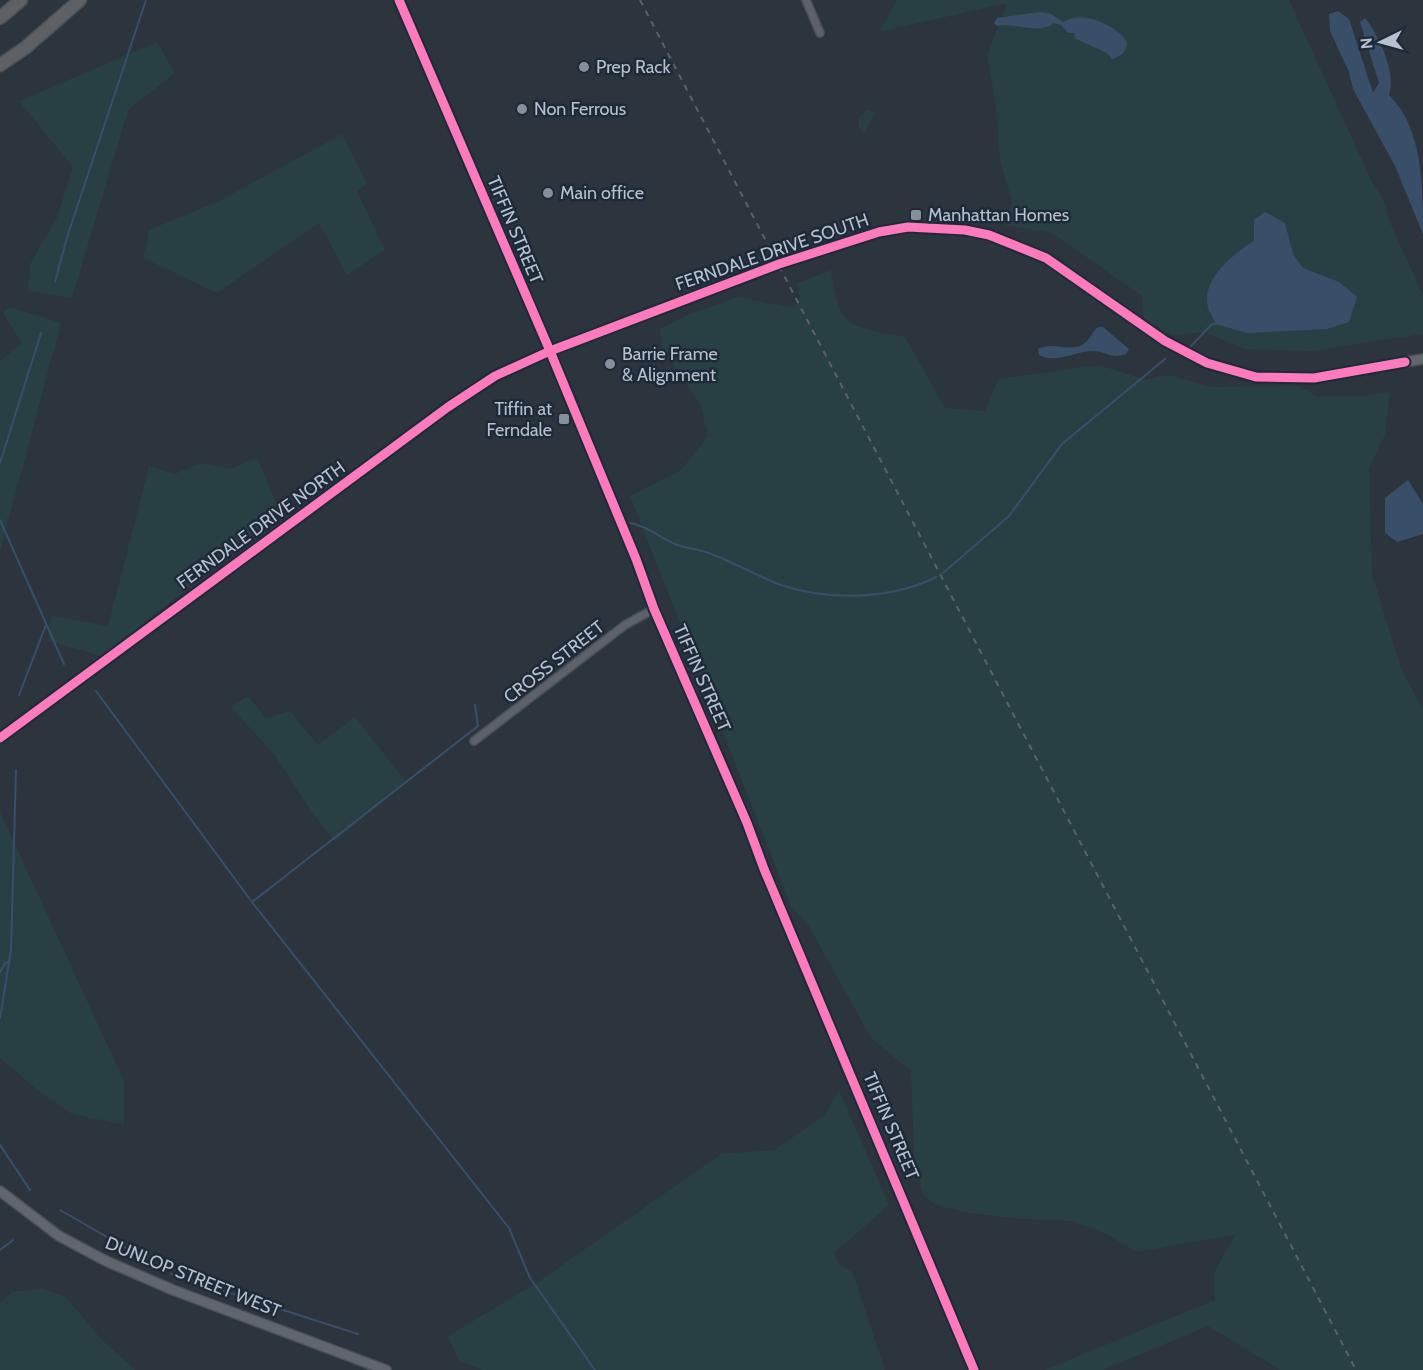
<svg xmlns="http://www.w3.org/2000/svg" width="1423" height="1370" font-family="Cabin,sans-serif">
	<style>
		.green { fill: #284044 }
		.water { fill: #394f69 }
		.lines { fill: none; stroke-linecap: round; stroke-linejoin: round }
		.stream { stroke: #394f69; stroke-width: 2 }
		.minor-casing { stroke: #4b5057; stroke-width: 10 }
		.tertiary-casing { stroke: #4b5057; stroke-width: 11 }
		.secondary-casing { stroke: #4b5057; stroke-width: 12 }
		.motorway-casing { stroke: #495058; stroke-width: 15 }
		.minor { stroke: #5d626a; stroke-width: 7 }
		.tertiary { stroke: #5d626a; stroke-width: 8 }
		.secondary { stroke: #61666e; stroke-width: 9 }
		.motorway { stroke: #5e6064; stroke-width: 12 }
		.rail { stroke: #5b6168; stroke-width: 2; stroke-dasharray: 6 6; stroke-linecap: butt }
		.cycleway-casing { stroke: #1e2a39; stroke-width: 13 }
		.cycleway { stroke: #fd7abc; stroke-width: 9 }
		.poi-dot { fill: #868f9b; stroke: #1e2a39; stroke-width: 2 }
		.labels { text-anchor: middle; stroke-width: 5; stroke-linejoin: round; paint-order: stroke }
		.poi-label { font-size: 18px; fill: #b7c0cd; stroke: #1e2a39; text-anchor: start }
		.street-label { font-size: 18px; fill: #b7c0cd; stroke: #1e2a39 }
	</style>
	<rect width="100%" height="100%" fill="#2c343d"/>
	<!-- green -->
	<g class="green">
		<path d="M897,0H1289L1372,182L1383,199L1391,225L1423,295V334L1311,351L1244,349L1205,332L1173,335L1144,320L1142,296L1052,233L1005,225L1012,202L1000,160L996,105L987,56L1007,3L879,32Z"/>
		<path d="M157,42L175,73L128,110L72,298L28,291L30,264L56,220L73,167L19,101Z"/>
		<path d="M868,110L876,113L864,133L859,128V117Z"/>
		<path d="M342,134L367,184L357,191L385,250L347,275L319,223L217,293L143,258L149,230L219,201Z"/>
		<path d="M831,270C839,330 850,326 905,337L945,408L985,411L998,379L1099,365L1146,380L1169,375L1211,387L1300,386L1316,396H1366L1390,392L1385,435L1369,468L1372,573L1401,669L1423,709V1370H1280L1208,1326L1103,1370H1044L1215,1300L1214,1273L1235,1235L1137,1252L1106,1234L1072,1221L1021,1219L964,1212L936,1205L923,1195L914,1154L911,1071L871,1038L807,923L792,908L630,496L681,470L708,436L700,404L662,347L660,329L685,316L737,297L795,308L800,296L796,284Z"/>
		<path d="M10,307L61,323L0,552V361L22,343L3,313Z"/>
		<path d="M257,457L281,516L101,656L49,641L51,616L108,626L149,466L174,474L202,463L231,469Z"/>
		<path d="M248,696L266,718L290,711L318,745L355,717L406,782L335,841L313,814L275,756L231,707Z"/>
		<path d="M0,812L124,1081V1125L72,1114L41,1093L0,1058Z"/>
		<path d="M839,1090L889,1205L835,1252L837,1262L853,1273L885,1370H483L459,1361L448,1336L538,1282L721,1154L774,1150L824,1116Z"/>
		<path d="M42,1289L66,1297L100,1338L135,1370H0V1303L12,1292Z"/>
	</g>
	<!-- water -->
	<g class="water">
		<path d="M1338,11L1349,19L1373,93L1379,83L1360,22L1365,18C1378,34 1397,73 1389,95C1423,128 1423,187 1423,234L1395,166L1353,89L1349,72L1330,31L1329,14Z"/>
		<path d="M1040,12L1051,14L1063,22C1082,10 1115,24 1127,42C1126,52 1122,56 1112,59L1107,53L1074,38L1075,33H1068L1061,25L1053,23C1044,35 1011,22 997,26L994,23L997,18Z"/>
		<path d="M1265,212L1285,223L1293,254L1303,268L1339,282L1357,297L1349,322L1327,329L1247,333L1216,324C1212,316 1206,307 1207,297C1209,273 1235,253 1254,241V220Z"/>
		<path d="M1098,327H1103L1129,349L1126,354C1111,360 1105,350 1090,351C1074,352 1055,364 1039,355L1038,349C1052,341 1067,352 1082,345C1090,341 1091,333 1098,327Z"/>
		<path d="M1408,480L1423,504V534L1397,542L1385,533V498Z"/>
	</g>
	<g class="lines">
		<!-- stream -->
		<g class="stream">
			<path d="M55,282L68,234L146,0"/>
			<path d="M1191,346L1212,324H1216"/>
			<path d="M0,463L41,333"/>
			<path d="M0,520L64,664"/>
			<path d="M630,523C648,526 658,537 675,544C685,548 696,549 706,552C731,561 754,574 778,584C826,601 891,600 936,577"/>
			<path d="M943,573L1009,516L1062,444L1165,359"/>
			<path d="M96,691L252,902L509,1228L530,1278L595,1370"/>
			<path d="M19,695L46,625"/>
			<path d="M252,902L478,726L475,705"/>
			<path d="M0,972L5,963L9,962"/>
			<path d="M0,1018L11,950L16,770"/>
			<path d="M0,1145L30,1190"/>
			<path d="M60,1210L142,1257"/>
			<path d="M0,1250L13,1240"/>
			<path d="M171,1274L358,1334"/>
		</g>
		<defs>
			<g id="minor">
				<path d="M806,0L820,33"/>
				<path d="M474,741L625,625L654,609"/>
			</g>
			<path id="tertiary" d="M399,0L550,351L636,559L654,609L747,823L764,869L974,1370"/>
			<g id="secondary">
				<path d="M0,738L448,407L495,376L550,351L779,264L879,232L908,227L965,230L989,235L1046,258L1165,341L1207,363L1256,377L1314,378L1423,359"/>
				<path d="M0,1191L59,1236L106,1261L173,1290L386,1370"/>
			</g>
			<g id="motorway">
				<path d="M0,18L21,0"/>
				<path d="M0,65L25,48L80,0"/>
			</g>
		</defs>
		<!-- minor casing -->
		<use href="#minor" class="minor-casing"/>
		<!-- tertiary casing -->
		<use href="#tertiary" class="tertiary-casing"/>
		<!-- secondary casing -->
		<use href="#secondary" class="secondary-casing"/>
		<!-- motorway casing -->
		<use href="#motorway" class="motorway-casing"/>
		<!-- minor -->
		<use href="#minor" class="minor"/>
		<!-- tertiary -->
		<use href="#tertiary" class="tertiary"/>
		<!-- secondary -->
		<use href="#secondary" class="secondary"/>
		<!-- motorway -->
		<use href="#motorway" class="motorway"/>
		<!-- rail -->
		<path class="rail" d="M640,0L1356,1370"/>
		<defs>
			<g id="cycleway">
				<path d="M399,0L550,351L636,559L654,609L747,823L764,869L974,1370"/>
				<path d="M0,738L448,407L495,376L550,351L779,264L879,232L908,227L965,230L989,235L1046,258L1165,341L1207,363L1256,377L1314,378L1405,362"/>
			</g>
		</defs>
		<!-- cycleway casing -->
		<use href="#cycleway" class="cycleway-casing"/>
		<!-- cycleway -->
		<use href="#cycleway" class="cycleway"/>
	</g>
	<!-- markers -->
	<g class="poi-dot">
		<circle cx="584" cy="67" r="6"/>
		<circle cx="522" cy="109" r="6"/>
		<circle cx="548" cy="193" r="6"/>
		<rect x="910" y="209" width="12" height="12" rx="3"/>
		<circle cx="610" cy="364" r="6"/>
		<rect x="558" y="413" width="12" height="12" rx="3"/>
	</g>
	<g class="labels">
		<!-- poi labels -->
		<g class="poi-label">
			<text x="596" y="73">Prep Rack</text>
			<text x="534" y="115">Non Ferrous</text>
			<text x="560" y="199">Main office</text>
			<text x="928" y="221">Manhattan Homes</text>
			<text x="622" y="360">Barrie Frame<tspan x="622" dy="21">&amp; Alignment</tspan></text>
			<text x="552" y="415" text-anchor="end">Tiffin at<tspan x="552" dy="21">Ferndale</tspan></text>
		</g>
		<!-- street labels -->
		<g class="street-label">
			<text transform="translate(515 230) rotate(67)" y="6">TIFFIN STREET</text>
			<text transform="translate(772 252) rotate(-19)" y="6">FERNDALE DRIVE SOUTH</text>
			<text transform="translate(261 525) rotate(-36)" y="6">FERNDALE DRIVE NORTH</text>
			<text transform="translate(554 662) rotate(-38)" y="6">CROSS STREET</text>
			<text transform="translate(702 678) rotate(66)" y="6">TIFFIN STREET</text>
			<text transform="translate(891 1126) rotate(67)" y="6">TIFFIN STREET</text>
			<text transform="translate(193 1277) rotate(22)" y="6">DUNLOP STREET WEST</text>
		</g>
	</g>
	<!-- north arrow -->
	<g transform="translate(1381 42) rotate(265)" stroke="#1e2a39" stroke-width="4.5" paint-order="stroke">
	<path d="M0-4.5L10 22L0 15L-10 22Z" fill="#b7c0cd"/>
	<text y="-9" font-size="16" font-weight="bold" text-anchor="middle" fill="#b7c0cd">N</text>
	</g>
</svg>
